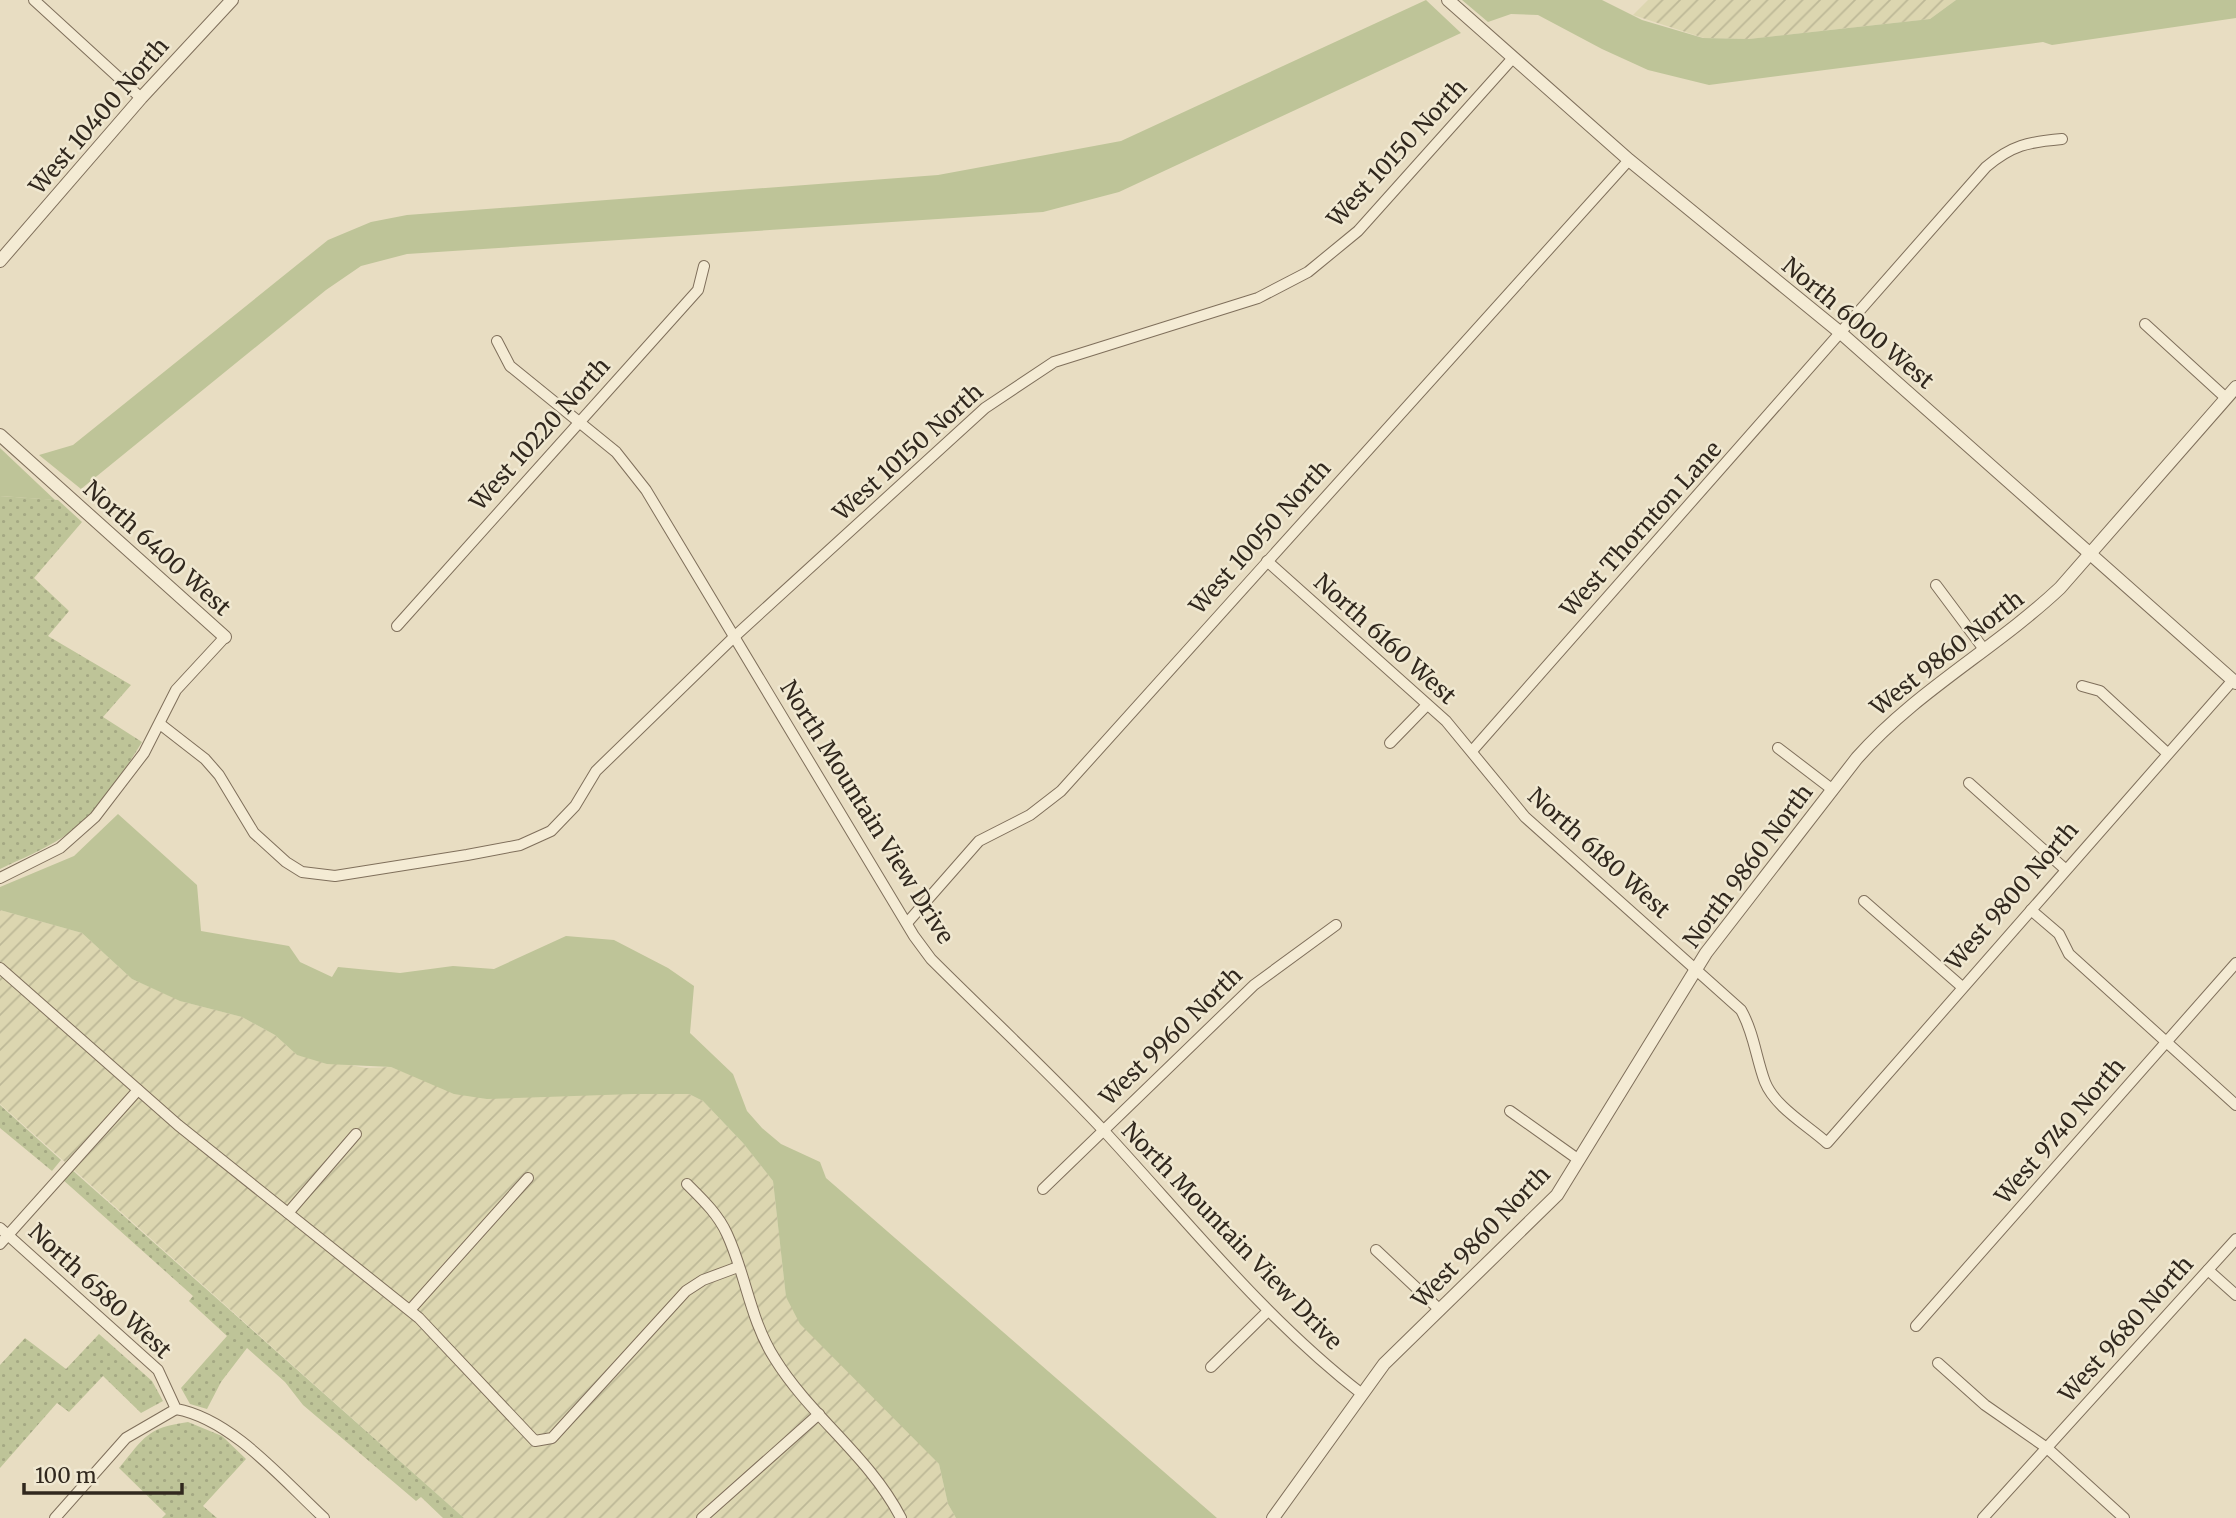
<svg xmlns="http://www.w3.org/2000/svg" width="2236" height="1518" font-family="Merriweather,serif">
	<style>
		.farmland { fill: url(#farmland-furrows) }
		.grass { fill: #bec498 }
		.park { fill: url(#park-dots) }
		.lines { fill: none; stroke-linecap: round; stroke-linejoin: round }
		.minor-casing { stroke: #7f6f5b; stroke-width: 12 }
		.tertiary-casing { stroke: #7f6f5b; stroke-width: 14 }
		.minor { stroke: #f4ebd4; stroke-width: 10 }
		.tertiary { stroke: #f4ebd4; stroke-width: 12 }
		.labels { text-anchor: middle; stroke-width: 5; stroke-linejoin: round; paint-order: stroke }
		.street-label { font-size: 23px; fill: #31281e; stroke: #f0e8d1 }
	</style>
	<defs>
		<pattern id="farmland-furrows" width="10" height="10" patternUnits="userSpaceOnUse" patternTransform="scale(1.75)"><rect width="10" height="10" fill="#dcd6b0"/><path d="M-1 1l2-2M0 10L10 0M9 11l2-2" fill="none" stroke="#bdb897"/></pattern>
		<pattern id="park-dots" width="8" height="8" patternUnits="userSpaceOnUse" patternTransform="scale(1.75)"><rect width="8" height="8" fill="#bec498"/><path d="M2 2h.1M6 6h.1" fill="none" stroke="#a4a883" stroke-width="1.8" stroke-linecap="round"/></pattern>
	</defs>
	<rect width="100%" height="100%" fill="#e8ddc2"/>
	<!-- farmland -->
	<g class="farmland">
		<path d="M1648,0H1956L1930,19L1749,39L1704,38L1633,15Z"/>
		<path d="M0,910L82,933L132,979L184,1002L242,1017L275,1035L297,1055L366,1068L391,1067L419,1078L633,1094H689L703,1101L743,1143L773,1181L786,1297L939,1464L948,1504L956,1518H464L0,1104Z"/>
	</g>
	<!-- grass -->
	<g class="grass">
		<path d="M1426,0L1461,33L1119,192L1043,212L407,254L361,266L326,290L81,489L39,455L73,445L328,240L371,222L407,215L938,175L1121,141Z"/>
		<path d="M1462,0H1602L1642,20L1703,38L1749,39L1930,19L1956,0H2236V18L2052,45L2043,42L1709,85L1648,70L1602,49L1538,15L1511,14L1488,22Z"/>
		<path d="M0,448L55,500L0,496Z"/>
		<path d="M118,814L197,885L201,931L289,946L300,962L332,977L338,967L400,973L453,966L494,969L566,936L614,940L668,968L694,986L690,1033L733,1074L747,1111L762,1128L781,1144L820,1162L826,1178L1217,1518H956L948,1504L939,1464L800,1324L786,1297L773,1181L743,1143L703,1101L689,1094H633L487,1099L454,1094L391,1067L327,1064L297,1055L275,1035L242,1017L180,1001L132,979L82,933L0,910V887L74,856Z"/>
	</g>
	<!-- park -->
	<g class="park">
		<path d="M0,496L58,500L82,522L34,578L69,611L48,636L131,685L103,717L142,742C121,776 97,815 63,837C43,850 21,859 0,869Z"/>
		<path d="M0,1105L61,1160L52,1171L0,1128Z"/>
		<path d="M71,1169L464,1518H443L421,1497L416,1501L303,1405L285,1382L247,1348L221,1382L207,1409L190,1404L181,1388L227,1336L189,1301L193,1296L62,1179Z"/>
		<path d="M99,1334L152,1381L163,1401L141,1413L103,1376L69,1412L57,1403L0,1468V1365L25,1338L66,1369Z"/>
		<path d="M188,1422L222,1436L246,1459L203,1506L217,1518H162L166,1514L119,1468C145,1437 146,1428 188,1422Z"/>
	</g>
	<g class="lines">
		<defs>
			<g id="minor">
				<path d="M34,0L141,98"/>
				<path d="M2145,324L2226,398"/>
				<path d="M497,341L510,366L616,452L646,490L914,936L931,959C989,1017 1049,1072 1105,1132C1188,1222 1265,1319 1362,1394"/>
				<path d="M1267,561L1446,721L1525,817L1741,1010C1754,1033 1756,1058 1765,1082C1775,1107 1807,1125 1827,1143L2233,680"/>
				<path d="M1936,585L1983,648"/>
				<path d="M397,626L698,290L704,266"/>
				<path d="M2082,686L2100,691L2166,752"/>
				<path d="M160,724L205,759L219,775L254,833L286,862L302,872L335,876L467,855L520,845L551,831L575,806L596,771L734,637L985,408L1054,362L1258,298L1308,272L1358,231L1512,59"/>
				<path d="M1390,743L1427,705"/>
				<path d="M1778,748L1833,790"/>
				<path d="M1472,751L1986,167C2012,145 2028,142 2062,139"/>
				<path d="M1969,783L2065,869"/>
				<path d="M0,878L60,848L95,817L144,753L176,690L225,637"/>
				<path d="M1864,901L1961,986"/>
				<path d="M2031,910L2059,934L2069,954L2236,1105"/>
				<path d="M907,923L979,841L1030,815L1061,791L1629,160"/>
				<path d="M0,968L178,1125L419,1318L535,1441L552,1438L686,1291L703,1280L738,1267"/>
				<path d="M1510,1111L1579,1160"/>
				<path d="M687,1184C702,1199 718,1214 727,1234C746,1275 750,1320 775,1359C811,1417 869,1456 901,1518"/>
				<path d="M1043,1189L1254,985L1336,925"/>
				<path d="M288,1213L356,1134"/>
				<path d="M0,1228L158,1370L176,1409C232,1419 283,1480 324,1518"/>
				<path d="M0,1244L138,1090"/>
				<path d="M1376,1250L1440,1310"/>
				<path d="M2208,1270L2236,1295"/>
				<path d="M410,1310L528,1178"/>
				<path d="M1916,1326L2236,963"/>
				<path d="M1938,1363L1985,1405L2047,1448L2124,1518"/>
				<path d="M1211,1367L1268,1311"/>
				<path d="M55,1518L126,1438L176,1409"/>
				<path d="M702,1518L819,1414"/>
				<path d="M1983,1518L2236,1239"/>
			</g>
			<g id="tertiary">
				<path d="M1448,0L1629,160L1842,334L2236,683"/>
				<path d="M0,261L141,98L232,0"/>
				<path d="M0,435L225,637"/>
				<path d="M1273,1518L1384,1364L1557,1195L1706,953L1857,758C1916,691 1995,649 2060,588L2236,387"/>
			</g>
		</defs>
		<!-- minor casing -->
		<use href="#minor" class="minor-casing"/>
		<!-- tertiary casing -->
		<use href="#tertiary" class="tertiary-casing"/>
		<!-- minor -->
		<use href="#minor" class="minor"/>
		<!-- tertiary -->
		<use href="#tertiary" class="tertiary"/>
	</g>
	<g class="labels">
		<!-- street labels -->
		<g class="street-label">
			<text transform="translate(99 116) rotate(-49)" y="8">West 10400 North</text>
			<text transform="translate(1397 153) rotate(-47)" y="8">West 10150 North</text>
			<text transform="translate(1858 323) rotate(40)" y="8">North 6000 West</text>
			<text transform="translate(540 434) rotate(-48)" y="8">West 10220 North</text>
			<text transform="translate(908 452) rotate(-42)" y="8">West 10150 North</text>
			<text transform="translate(1641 529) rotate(-48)" y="8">West Thornton Lane</text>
			<text transform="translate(1260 537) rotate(-48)" y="8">West 10050 North</text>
			<text transform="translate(157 548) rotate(42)" y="8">North 6400 West</text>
			<text transform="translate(1385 639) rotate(42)" y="8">North 6160 West</text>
			<text transform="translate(1947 653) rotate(-38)" y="8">West 9860 North</text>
			<text transform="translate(867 812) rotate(58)" y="8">North Mountain View Drive</text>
			<text transform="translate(1599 853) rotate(42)" y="8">North 6180 West</text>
			<text transform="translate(1748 866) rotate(-53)" y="8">North 9860 North</text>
			<text transform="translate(2012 896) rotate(-49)" y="8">West 9800 North</text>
			<text transform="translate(1171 1036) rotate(-44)" y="8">West 9960 North</text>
			<text transform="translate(2060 1131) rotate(-49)" y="8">West 9740 North</text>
			<text transform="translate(1232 1236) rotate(46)" y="8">North Mountain View Drive</text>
			<text transform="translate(1481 1237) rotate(-46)" y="8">West 9860 North</text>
			<text transform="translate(100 1291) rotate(43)" y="8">North 6580 West</text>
			<text transform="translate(2126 1329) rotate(-48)" y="8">West 9680 North</text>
		</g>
	</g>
	<!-- scale -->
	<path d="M24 1483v10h158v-10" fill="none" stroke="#31281e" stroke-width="3.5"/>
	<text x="35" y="1483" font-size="21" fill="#31281e" stroke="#f0e8d1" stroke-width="5" paint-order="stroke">100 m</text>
</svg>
